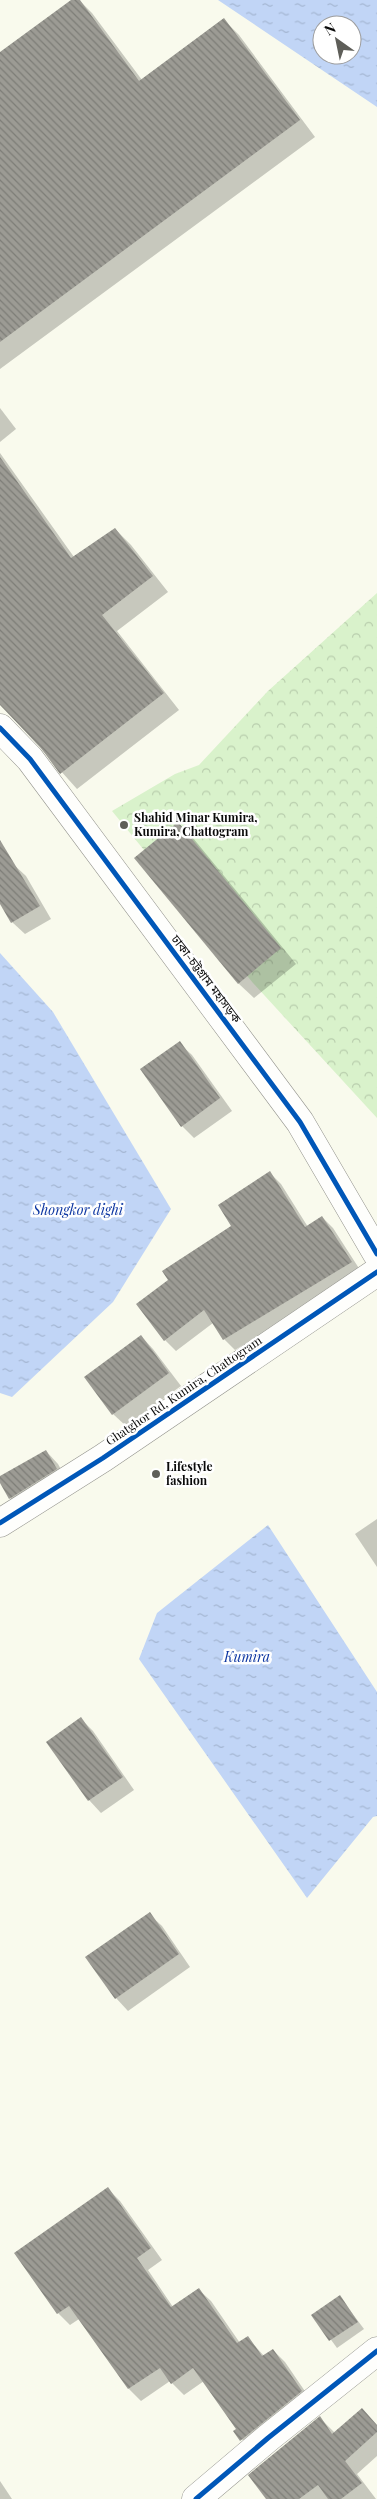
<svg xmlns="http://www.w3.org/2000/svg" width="377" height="2499" font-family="'Playfair Display','Noto Sans Bengali',serif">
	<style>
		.park { fill: url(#park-crowns) }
		.water { fill: url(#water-ripples); fill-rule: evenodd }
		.shadow { fill: #0003 }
		.building { fill: url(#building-back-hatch) }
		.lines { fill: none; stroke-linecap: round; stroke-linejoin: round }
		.minor-casing { stroke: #92928c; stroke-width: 29 }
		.tertiary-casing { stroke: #92928c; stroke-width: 29 }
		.minor { stroke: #fefefc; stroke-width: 28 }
		.tertiary { stroke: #fefefc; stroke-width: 28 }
		.cycleway-casing { stroke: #fff; stroke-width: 8 }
		.cycleway { stroke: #0057b8; stroke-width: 5 }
		.poi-dot { fill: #5e5e59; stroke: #fff; stroke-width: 2 }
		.labels { text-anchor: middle; stroke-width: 5; stroke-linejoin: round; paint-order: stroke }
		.poi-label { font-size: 12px; font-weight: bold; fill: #0a0a0a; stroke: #fff; text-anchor: start }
		.street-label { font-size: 12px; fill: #0a0a0a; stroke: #fff }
		.water-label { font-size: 14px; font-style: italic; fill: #0e37a2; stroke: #fff }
	</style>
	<defs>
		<pattern id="park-crowns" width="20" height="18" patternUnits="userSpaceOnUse" patternTransform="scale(1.25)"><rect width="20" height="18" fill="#d9f2cb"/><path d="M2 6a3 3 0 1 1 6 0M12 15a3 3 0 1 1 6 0" fill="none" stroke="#b9cead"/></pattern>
		<pattern id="water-ripples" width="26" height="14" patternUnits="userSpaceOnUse" patternTransform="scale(1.25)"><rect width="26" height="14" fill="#c1d5f6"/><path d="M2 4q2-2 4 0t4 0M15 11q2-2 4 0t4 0" fill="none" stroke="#a4b6d2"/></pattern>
		<pattern id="building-back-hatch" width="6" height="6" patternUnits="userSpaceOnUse" patternTransform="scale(1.25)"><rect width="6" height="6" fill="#9c9b94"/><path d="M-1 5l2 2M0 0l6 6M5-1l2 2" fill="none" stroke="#7d7d77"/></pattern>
	</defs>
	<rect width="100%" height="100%" fill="#f9faed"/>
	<!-- park -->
	<path class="park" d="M377,593V1118L253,983L112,811L175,774L199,765L268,691Z"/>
	<!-- water -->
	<g class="water">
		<path d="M218,0H377V107ZM322,25H352V55H322Z"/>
		<path d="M0,953L53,1012L171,1209L113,1302L12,1397L0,1393Z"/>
		<path d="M268,1525L377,1692V1816L373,1817L307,1898L139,1659L157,1613Z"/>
	</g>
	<!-- shadow -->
	<g class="shadow">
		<path d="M73,0H79L92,13L142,80L223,19L239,35L315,137L0,369V54Z"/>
		<path d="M0,408L16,429L0,442Z"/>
		<path d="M0,453L74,557L115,529L131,545L168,592L117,631L179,710L77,789L0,703Z"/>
		<path d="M178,823L193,838L296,964L254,998L238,983Z"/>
		<path d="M13,864L26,876L51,919L25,934L12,922L0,902V872Z"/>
		<path d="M179,1043L192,1055L232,1111L194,1138L182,1126Z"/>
		<path d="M270,1173L281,1184L308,1227L322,1217L333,1228L362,1273L235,1350L224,1339L213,1323L176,1351L165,1340L169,1281L233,1227Z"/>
		<path d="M141,1336L153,1349L181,1386L126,1426L113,1414Z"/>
		<path d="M46,1451L58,1464L68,1482L22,1510L10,1498L0,1478Z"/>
		<path d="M377,1519V1567L355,1534Z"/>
		<path d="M81,1719L93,1731L134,1790L101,1813L89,1800Z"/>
		<path d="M149,1914L162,1926L190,1967L128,2011L116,1998Z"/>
		<path d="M108,2189L120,2201L162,2260L148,2270L173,2307L198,2289L211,2301L240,2343L248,2338L264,2356L273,2350L285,2362L313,2403L253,2452L235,2431L237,2430L204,2381L184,2395L170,2381L141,2401L129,2389L79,2319L70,2325L58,2313Z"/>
		<path d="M340,2297L364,2329L337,2348L313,2315Z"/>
		<path d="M320,2418L335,2433L377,2425V2456L357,2474L376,2499H268Z"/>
		<path d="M0,2481L12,2499H0Z"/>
	</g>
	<!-- building -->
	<g class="building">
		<path d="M71,0H80L139,81L224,18L300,120L0,342V52Z"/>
		<path d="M0,457L71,558L115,528L153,576L102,615L164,693L60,774L41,748L0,705Z"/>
		<path d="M178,822L281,948L238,984L134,858Z"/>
		<path d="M0,840L40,906L11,923L0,904Z"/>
		<path d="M180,1041L220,1098L181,1127L140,1069Z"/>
		<path d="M270,1171L305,1227L322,1216L352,1262L223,1340L204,1310L164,1341L136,1304L168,1280L162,1271L231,1226L218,1205Z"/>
		<path d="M141,1335L169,1373L112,1415L84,1377Z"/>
		<path d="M46,1450L57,1469L9,1499L0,1483V1476Z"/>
		<path d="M81,1717L123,1777L88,1801L46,1742Z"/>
		<path d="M150,1912L179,1954L115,1999L85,1957Z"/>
		<path d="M108,2187L151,2248L137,2258L171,2307L199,2288L237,2343L248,2336L262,2356L273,2349L302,2391L240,2441L233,2431L236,2429L193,2368L171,2384L160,2368L128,2389L69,2306L57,2314L14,2253Z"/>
		<path d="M340,2295L358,2322L329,2341L311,2315Z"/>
		<path d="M362,2408L377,2425V2432L345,2461L362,2483L341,2499H328L318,2485L299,2499H266L248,2475L320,2416L332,2434Z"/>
	</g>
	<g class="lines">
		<defs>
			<g id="minor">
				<path d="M0,1523L103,1458L377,1272"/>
				<path d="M196,2499L268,2438L377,2351"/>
			</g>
			<path id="tertiary" d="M0,728L30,759L300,1122L377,1254"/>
		</defs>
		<!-- minor casing -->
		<use href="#minor" class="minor-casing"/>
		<!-- tertiary casing -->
		<use href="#tertiary" class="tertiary-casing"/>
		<!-- minor -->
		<use href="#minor" class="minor"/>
		<!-- tertiary -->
		<use href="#tertiary" class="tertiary"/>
		<defs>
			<g id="cycleway">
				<path d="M0,728L30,759L300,1122L377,1254"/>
				<path d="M0,1523L103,1458L377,1272"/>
				<path d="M196,2499L268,2438L377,2351"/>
			</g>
		</defs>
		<!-- cycleway casing -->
		<use href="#cycleway" class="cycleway-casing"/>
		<!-- cycleway -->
		<use href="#cycleway" class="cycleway"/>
	</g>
	<!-- markers -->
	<g class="poi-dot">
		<circle cx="124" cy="825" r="5"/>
		<circle cx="156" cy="1474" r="5"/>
	</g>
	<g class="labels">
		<!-- poi labels -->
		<g class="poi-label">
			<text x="134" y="822">Shahid Minar Kumira,<tspan x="134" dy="14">Kumira, Chattogram</tspan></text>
			<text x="166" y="1471">Lifestyle<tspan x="166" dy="14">fashion</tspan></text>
		</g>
		<!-- street labels -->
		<g class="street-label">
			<text transform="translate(206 979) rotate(53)" y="4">ঢাকা-চট্টগ্রাম মহাসড়ক</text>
			<text transform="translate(184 1391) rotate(-34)" y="4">Ghatghor Rd, Kumira, Chattogram</text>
		</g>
		<!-- water labels -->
		<g class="water-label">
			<text x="78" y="1215">Shongkor dighi</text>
			<text x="247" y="1662">Kumira</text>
		</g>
	</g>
	<!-- north arrow -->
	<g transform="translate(337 40) rotate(327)"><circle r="24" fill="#ffffff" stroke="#9d9d9d"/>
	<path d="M0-4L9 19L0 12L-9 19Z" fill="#5e5e59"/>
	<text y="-8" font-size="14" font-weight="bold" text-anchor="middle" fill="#0a0a0a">N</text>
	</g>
</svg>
